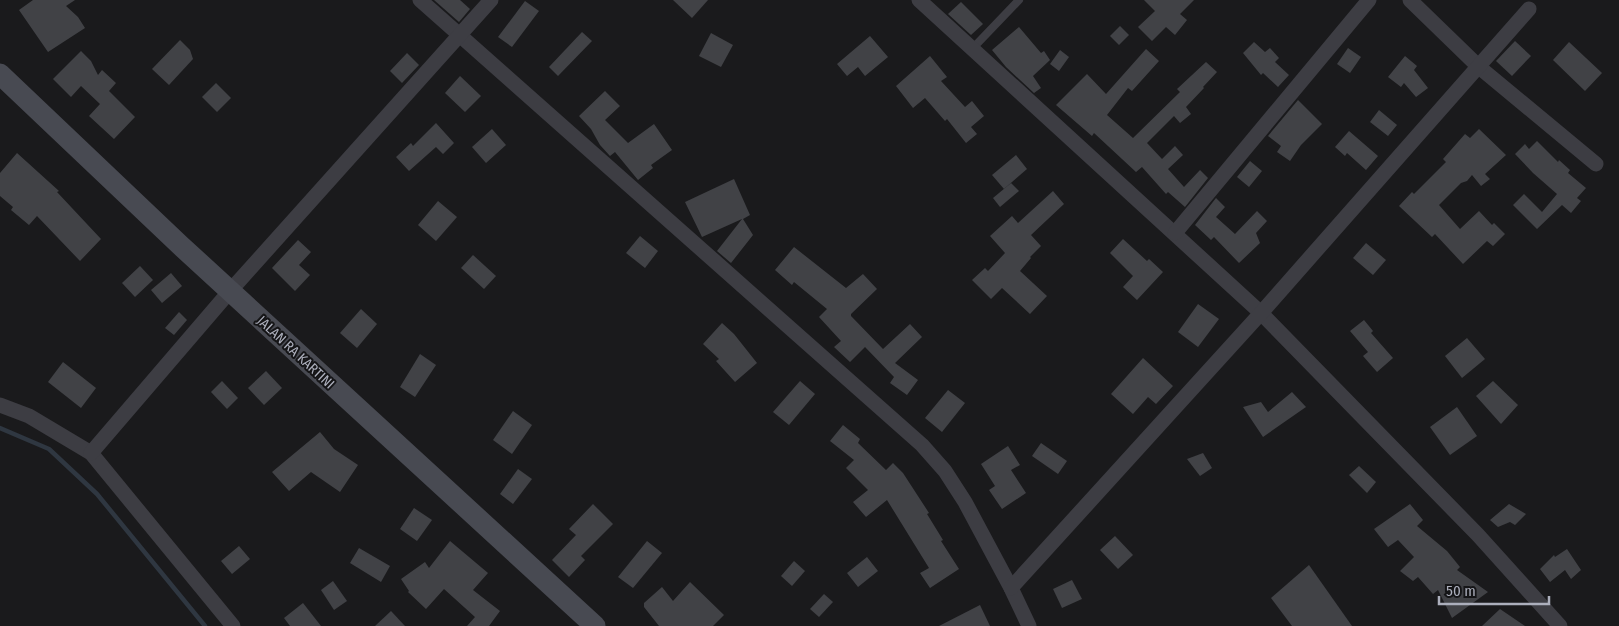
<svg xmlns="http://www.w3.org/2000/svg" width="1619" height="626" font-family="'Fira Sans Condensed',sans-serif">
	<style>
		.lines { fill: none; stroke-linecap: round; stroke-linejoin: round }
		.stream { stroke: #2f3741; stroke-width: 4.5 }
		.building { fill: #414246 }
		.lane { stroke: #3d3d43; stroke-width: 8 }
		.street { stroke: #3d3d43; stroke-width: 15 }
		.secondary { stroke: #484a52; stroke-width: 21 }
		.labels { text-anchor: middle; stroke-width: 4; stroke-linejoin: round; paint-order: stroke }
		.street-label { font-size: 14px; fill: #acafbc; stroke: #151517 }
	</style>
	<rect width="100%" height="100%" fill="#1a1a1c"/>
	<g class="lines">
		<!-- stream -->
		<path class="stream" d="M0,428L49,449L97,494L205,626"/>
	</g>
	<!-- building -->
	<g class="building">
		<path d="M33,0H75L66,6L78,17L85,28L48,52L19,10Z"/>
		<path d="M434,0H460L470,9L459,22Z"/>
		<path d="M673,0H708L692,18Z"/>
		<path d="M1144,0H1194L1180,14L1187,20L1175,35L1166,27L1152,41L1138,27L1155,11Z"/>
		<path d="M525,1L539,11L512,47L498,37Z"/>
		<path d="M961,2L983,24L971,35L948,14Z"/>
		<path d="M1120,26L1129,35L1119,45L1110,36Z"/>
		<path d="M1019,27L1041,53L1044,51L1050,60L1033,76L1041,88L1034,93L1006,67L992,50Z"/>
		<path d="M582,32L592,41L558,76L549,67Z"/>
		<path d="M711,33L733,45L721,67L699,56Z"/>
		<path d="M870,36L888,57L865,76L858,67L847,76L837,64Z"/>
		<path d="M180,40L190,50L193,59L169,85L152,69Z"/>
		<path d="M1515,41L1531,56L1512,76L1496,61Z"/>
		<path d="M1254,42L1265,52L1270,48L1279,58L1275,62L1289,75L1278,87L1263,73L1261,75L1243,53Z"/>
		<path d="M1569,42L1602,73L1585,91L1553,60Z"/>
		<path d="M1348,48L1361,57L1350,73L1337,64Z"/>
		<path d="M1146,49L1159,61L1132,91L1128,88L1107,115L1133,138L1180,92L1177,89L1206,62L1217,72L1203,87L1204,88L1186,107L1191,114L1180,123L1174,116L1147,143L1162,159L1175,146L1183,155L1168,169L1184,187L1200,170L1208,178L1185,207L1168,192L1166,194L1142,167L1136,172L1094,133L1092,136L1056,105L1087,74L1106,94Z"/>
		<path d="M1060,50L1069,57L1059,71L1050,64Z"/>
		<path d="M81,51L91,61L98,75L102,70L116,83L109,91L135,117L114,139L89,116L100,104L81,86L71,97L53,79Z"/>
		<path d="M407,53L419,65L402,83L390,71Z"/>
		<path d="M930,56L947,77L941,81L965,107L972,101L984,116L971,127L977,134L966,143L947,119L945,121L925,98L913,108L896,86Z"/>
		<path d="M1405,56L1417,66L1414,70L1428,88L1416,97L1404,83L1401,87L1388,77Z"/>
		<path d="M460,76L481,96L465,112L445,93Z"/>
		<path d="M216,83L231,98L217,112L202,97Z"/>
		<path d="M605,91L620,106L605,120L628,143L654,124L672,150L651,165L653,168L638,180L615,152L610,156L600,145L591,129L579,116Z"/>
		<path d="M1298,100L1322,124L1301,145L1290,161L1277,152L1281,146L1268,136Z"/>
		<path d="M1379,110L1397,125L1388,136L1370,122Z"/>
		<path d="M436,123L454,143L443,154L436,147L409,171L396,157L411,143L413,146Z"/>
		<path d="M492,129L506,145L486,163L472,147Z"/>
		<path d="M1479,129L1506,155L1485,174L1490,179L1481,186L1472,175L1467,181L1461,183L1439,205L1460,229L1479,211L1492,225L1494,223L1505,234L1493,246L1487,241L1463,264L1435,234L1432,237L1399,206L1412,192L1414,194L1446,162L1443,159L1465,134L1470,138Z"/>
		<path d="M1349,131L1378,156L1366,170L1347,153L1345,156L1335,147Z"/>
		<path d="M1537,141L1558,162L1559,160L1570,170L1568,173L1586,188L1577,198L1581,201L1571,213L1562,205L1537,229L1513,205L1524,194L1542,212L1557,194L1533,173L1515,154L1525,144L1529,149Z"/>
		<path d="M17,153L59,191L57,192L101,239L80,261L37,216L29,225L11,210L13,207L0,196V173Z"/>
		<path d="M1016,155L1027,169L1004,189L992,175Z"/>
		<path d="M1250,161L1262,171L1249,187L1237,177Z"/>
		<path d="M734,179L750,215L743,219L753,235L731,263L717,251L742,219L702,237L685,202Z"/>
		<path d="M1011,183L1019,191L1000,207L993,198Z"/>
		<path d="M1053,191L1064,204L1031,235L1041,246L1030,257L1031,258L1020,271L1047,296L1030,314L1002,288L991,299L972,280L985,268L988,271L1005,253L990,236L1012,216L1018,223Z"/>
		<path d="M1216,198L1225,207L1216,217L1235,234L1257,211L1267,221L1256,233L1260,243L1239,263L1214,237L1211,240L1195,225Z"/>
		<path d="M438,201L457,217L436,241L418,225Z"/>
		<path d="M640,236L658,251L645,268L626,253Z"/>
		<path d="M1123,239L1147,261L1149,259L1163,272L1137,300L1123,287L1133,276L1110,253Z"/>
		<path d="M298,240L311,252L299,265L310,275L295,291L272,268Z"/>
		<path d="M1366,243L1386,260L1373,275L1353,258Z"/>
		<path d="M794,247L846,288L863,274L877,289L851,314V316L883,349L910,324L922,337L895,363L918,380L907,395L890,383L894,377L865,347L850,362L834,347L841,341L819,317L827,309L794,282L792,285L775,270Z"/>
		<path d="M473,255L496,276L484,289L461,268Z"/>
		<path d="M140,266L153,280L135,297L122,283Z"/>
		<path d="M171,273L182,286L162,303L151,290Z"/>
		<path d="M1198,304L1219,319L1198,347L1178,332Z"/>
		<path d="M361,309L377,324L357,348L340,333Z"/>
		<path d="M179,312L187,320L174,335L165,328Z"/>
		<path d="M1364,320L1373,331L1371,333L1393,358L1377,372L1363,356L1368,352L1350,331Z"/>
		<path d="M722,323L734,334L757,363L735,382L716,361L719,359L703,344Z"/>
		<path d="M1467,338L1485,359L1462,378L1445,356Z"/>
		<path d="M420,354L436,365L415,397L400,387Z"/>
		<path d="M1143,358L1173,386L1156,404L1148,397L1133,414L1111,394Z"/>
		<path d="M63,362L96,388L81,408L48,382Z"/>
		<path d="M266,371L282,388L264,405L248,388Z"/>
		<path d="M222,381L238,398L227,409L211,392Z"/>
		<path d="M800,381L815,394L789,425L773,412Z"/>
		<path d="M1493,381L1518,405L1501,424L1476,396Z"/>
		<path d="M948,390L965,403L942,432L925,418Z"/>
		<path d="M1292,392L1306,407L1263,437L1243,407L1261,402L1268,412Z"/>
		<path d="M1457,407L1477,436L1450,455L1430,427Z"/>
		<path d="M513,411L532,425L512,454L493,440Z"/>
		<path d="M843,425L860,439L858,443L886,470L893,463L903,473L929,513L927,514L943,540L941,541L959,569L930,588L920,573L929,568L887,500L866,517L853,502L868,490L846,468L854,460L830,441Z"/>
		<path d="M320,432L334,449L358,465L340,492L311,472L289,491L272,472Z"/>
		<path d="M1041,443L1067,461L1058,474L1032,456Z"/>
		<path d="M1008,446L1020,465L1011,470L1026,493L1002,509L989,490L995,486L981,464Z"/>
		<path d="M1203,453L1212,468L1200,476L1187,459Z"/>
		<path d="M1359,466L1376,482L1367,493L1349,475Z"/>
		<path d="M518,469L532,479L513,504L500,494Z"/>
		<path d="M593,504L613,524L581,556L585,560L569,577L552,560L576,535L569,529Z"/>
		<path d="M1410,504L1423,520L1417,526L1447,551L1460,567L1457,570L1488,592L1452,618L1438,590L1433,594L1418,577L1413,581L1400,571L1414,557L1398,540L1388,547L1374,529Z"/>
		<path d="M1509,504L1526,514L1515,525L1510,522L1498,527L1490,520Z"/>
		<path d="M414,508L432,520L417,541L400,529Z"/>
		<path d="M1115,536L1133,555L1118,569L1100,550Z"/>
		<path d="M450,541L488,573L473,590L500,611L489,626H467L475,617L444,589L426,609L408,592L409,591L401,579L425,562L429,568Z"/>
		<path d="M647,541L662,553L633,588L618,577Z"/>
		<path d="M239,546L250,559L232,574L221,561Z"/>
		<path d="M359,548L390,566L381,582L350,563Z"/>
		<path d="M1567,549L1581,570L1571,579L1565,570L1550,582L1540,569L1554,555L1555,557Z"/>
		<path d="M867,557L878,571L858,587L847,573Z"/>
		<path d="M794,561L805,571L792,586L781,576Z"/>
		<path d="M1309,565L1352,626H1292L1271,598Z"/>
		<path d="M1072,580L1082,599L1062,608L1053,589Z"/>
		<path d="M333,581L347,601L334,610L321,590Z"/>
		<path d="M690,582L724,615L713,626H659L644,607V603L662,587L673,601Z"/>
		<path d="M824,594L833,602L819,617L810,609Z"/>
		<path d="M303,603L314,617L321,626H290L284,618Z"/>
		<path d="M980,605L990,626H939Z"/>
		<path d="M1500,609L1525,626H1482Z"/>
		<path d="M391,611L405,626H375Z"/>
	</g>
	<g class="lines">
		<!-- lane -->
		<path class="lane" d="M973,48L1019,0"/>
		<!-- street -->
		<g class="street">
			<path d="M420,0L922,445L945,471L965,502L1011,588L1029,626"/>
			<path d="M919,0L1261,313L1478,535L1560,626"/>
			<path d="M1410,0L1479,67L1596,164"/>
			<path d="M1175,233L1369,0"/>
			<path d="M0,405L29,416L91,453L233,626"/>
			<path d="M91,453L230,291L491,0"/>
			<path d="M1011,588L1261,313L1529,9"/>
		</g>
		<!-- secondary -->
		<path class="secondary" d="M0,74L180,245L595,626"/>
	</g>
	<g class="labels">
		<!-- street labels -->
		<g class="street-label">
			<text transform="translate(296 352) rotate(43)" y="5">JALAN RA KARTINI</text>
		</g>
	</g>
	<!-- scale -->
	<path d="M1439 596v8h110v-8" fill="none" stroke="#acafbc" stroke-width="2.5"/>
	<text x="1446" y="596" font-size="15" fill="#acafbc" stroke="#151517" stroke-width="4" paint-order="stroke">50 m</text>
</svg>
